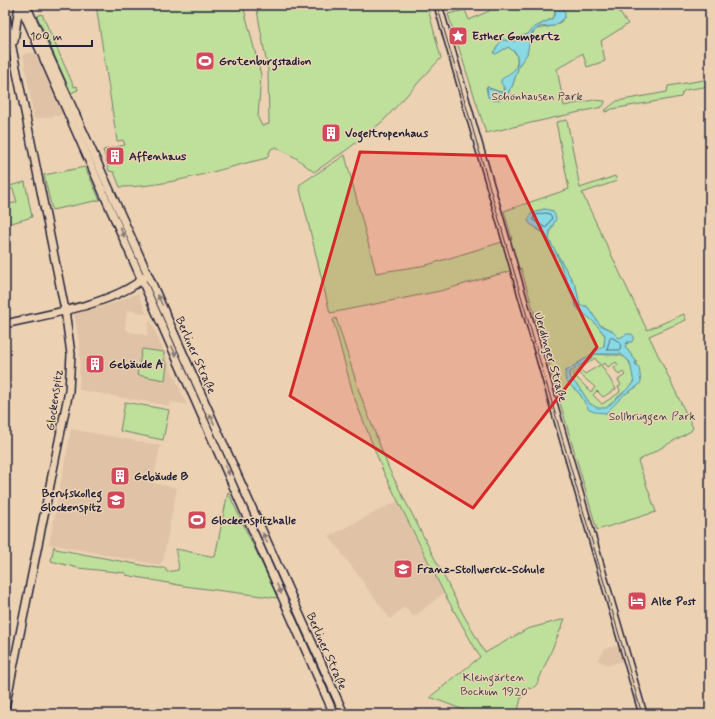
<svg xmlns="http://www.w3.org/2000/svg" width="715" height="719" font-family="Mynerve,sans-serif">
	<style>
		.built { fill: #e0c3a7 }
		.green { fill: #bee09a; stroke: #70816a; fill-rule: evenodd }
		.water { fill: #89dae4; stroke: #6090a0 }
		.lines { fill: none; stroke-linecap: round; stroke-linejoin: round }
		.shore { stroke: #4b6c7f; stroke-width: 1 }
		.major-casing { stroke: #22223b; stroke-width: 10 }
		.major { stroke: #ecd2b3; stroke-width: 7 }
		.tram { stroke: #22223b; stroke-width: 1 }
		.oneway { fill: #877a77 }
		.marked { fill: #d62828; fill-opacity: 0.2; stroke: #d62828; stroke-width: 3; stroke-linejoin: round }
		.labels { text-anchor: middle; stroke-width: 3; stroke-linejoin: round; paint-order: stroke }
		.poi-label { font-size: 12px; font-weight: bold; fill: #22223b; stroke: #ecd2b3; text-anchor: start }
		.park-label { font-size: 12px; fill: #393e49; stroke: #ecd2b3 }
		.street-label { font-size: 12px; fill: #22223b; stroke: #ecd2b3 }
	</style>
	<rect width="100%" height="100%" fill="#ecd2b3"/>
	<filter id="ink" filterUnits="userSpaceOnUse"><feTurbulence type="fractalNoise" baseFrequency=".025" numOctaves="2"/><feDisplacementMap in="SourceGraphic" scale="8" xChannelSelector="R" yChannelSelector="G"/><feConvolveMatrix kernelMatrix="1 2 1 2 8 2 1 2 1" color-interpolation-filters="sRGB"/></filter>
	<g filter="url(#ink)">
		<!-- built -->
		<g class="built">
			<path d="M35,52L62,108V115L34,119L23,54Z"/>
			<path d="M138,293L147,314L127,310L125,328L130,332L147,335L150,319L187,405L171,402L170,406L79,390L80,349L74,314L114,303Z"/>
			<path d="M71,429L159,445L160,447L153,483L177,488L163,561L159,565L49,544Z"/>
			<path d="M397,501L444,593L414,617L404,607L390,619L329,536Z"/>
			<path d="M619,645L624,661L609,665L597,660L605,649Z"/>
		</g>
		<!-- green -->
		<g class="green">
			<path d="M96,5H243L261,75L258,118L262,126L269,124L268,71L257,10L253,5H427L441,58L383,121L348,149L314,172L296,158L276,147L271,149L267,158C219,169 169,187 120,187L114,172L109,171L103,150L125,145L123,140L117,141Z"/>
			<path d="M487,5H554C559,20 546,20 536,27C532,29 530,33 526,35C521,37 518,37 514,41L502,40L497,49L493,52H499L508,47C527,57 512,75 503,87L504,93L486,87L488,97L500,100L502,98L510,99L512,97L509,96V90L512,87L519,65L527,54L530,37L536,29L554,26L562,21L563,8L560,5H614L628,24L601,41L605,61L587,67L583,53L557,69L564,106L593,100L605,101V103L602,107L486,133L448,14L465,10L469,20L489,11Z"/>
			<path d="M42,14L74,87L77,86L78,90L71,93L37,16Z"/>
			<path d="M710,79V86L685,90L682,93L681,97L612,109L606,112L604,111L617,101L667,92L668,86Z"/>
			<path d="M567,120L580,188L615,176L617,181L582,193L647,330L684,314L686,320L649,336L693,428L691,431L638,461L656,512L597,530L521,268L440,291L330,313L299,185L345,155L376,273L427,265L512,239L504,211L569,189L556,122ZM544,209L553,211V227L550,231L549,240L576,287L580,306H587L600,325L611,330L619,338L630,342L626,344L625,347L636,361L638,386L625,394L606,413L587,406L580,394L566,381V371L594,353L593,357L569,373V376L581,390L590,404L598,409L606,408L634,383C630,348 622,357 595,354V352L604,346L605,336L595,322L577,308L558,258L552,251L545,234L537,229L531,214ZM595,358L600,365L585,374L582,371L578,373L595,387L591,392L573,374ZM616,362L618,365L614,368L619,375L623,372L625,375L618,380L621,385L618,387L620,390L619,393L602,404L593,395L597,391L603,397L616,389L601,365L605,363L608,367Z"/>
			<path d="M85,167L100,200L52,210L44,175Z"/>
			<path d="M25,182L32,217L5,225V206L10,207V204L17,202L13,189H5V187Z"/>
			<path d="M336,318L360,394L389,469L463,614L485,653L527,629L565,619L537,684L532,689L524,687L517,714H474L430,697L480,657L444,593L383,471L354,397L333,320Z"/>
			<path d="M142,349L164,352V360L167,364L165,380L137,375Z"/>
			<path d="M125,402L169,410L163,440L120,431Z"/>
			<path d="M228,492L278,598L184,586L126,575V573L78,568L51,561L54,546L56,549L157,568H166V571L167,572L178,570C180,562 175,557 176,549L215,557Z"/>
		</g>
		<!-- water -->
		<g class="water">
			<path d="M554,5H560L565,12V17L554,26L539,27L531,34L527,54L519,65L512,87L509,90V96L512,97L511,99L502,98L494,101L488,97L487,86L490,89L504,93L505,89L501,83V80C510,71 522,71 516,53L508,47L496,54L493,53C495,51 500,41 502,40L514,41L520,36L527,35L535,27L552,19L555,14Z"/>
			<path d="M544,209C551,210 555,211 556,219L550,231L549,240L576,287L580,306H587L600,325L611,330L619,338L627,334H632L634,337L632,342H627L625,347L636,361L635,364L639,367L641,382L638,386L625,394L606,413L595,412L589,410L580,394L566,381L565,375L566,371L594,353L593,357L569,373V376L581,390L590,404L598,408H606L634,383L630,362L621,354H595V352L604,346L605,335L594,322L577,308L558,258L552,251L546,234L530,224L528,220L531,214Z"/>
		</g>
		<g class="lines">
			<!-- shore -->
			<g class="shore">
				<path d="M545,213L550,214L552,218L546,228L533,220L534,216Z"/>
				<path d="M611,337L621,343L620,350H607Z"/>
			</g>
			<defs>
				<g id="major">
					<path d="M20,5L334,714"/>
					<path d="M26,5L137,250L344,714"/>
					<path d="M438,5L643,714"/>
					<path d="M5,13L65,310L71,354L69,391L5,708"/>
					<path d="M14,41L19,5"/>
					<path d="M5,324C47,314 113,305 145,277"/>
				</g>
			</defs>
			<!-- major casing -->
			<use href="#major" class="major-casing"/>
			<!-- major -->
			<use href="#major" class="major"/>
			<!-- tram -->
			<path class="tram" d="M437,5L642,714"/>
		</g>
		<!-- one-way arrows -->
		<defs><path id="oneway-solid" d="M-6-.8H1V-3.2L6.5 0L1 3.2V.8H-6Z"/></defs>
		<g class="oneway">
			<use href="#oneway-solid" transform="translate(122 232) rotate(66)"/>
			<use href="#oneway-solid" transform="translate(160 300) rotate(-114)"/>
			<use href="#oneway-solid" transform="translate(174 351) rotate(66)"/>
			<use href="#oneway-solid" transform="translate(212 419) rotate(-114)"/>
			<use href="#oneway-solid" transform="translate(227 470) rotate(66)"/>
			<use href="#oneway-solid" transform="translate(265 538) rotate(-114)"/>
			<use href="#oneway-solid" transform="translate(279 589) rotate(66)"/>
		</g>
	</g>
	<!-- marked area -->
	<path class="marked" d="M360,152L506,156L597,347L473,508L290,396Z"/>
	<!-- icons -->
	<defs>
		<symbol id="sight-square" viewBox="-11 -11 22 22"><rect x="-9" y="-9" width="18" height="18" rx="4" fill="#d1495b" stroke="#ecd2b3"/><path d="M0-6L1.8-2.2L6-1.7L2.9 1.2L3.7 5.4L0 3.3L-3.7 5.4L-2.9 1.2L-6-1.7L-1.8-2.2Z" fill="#fff"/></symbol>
		<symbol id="stadium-square" viewBox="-11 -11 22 22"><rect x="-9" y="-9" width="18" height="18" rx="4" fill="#d1495b" stroke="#ecd2b3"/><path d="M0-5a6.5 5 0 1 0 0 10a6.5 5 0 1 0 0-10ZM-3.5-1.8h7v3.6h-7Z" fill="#fff"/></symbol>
		<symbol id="building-square" viewBox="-11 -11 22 22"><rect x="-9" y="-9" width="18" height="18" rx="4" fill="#d1495b" stroke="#ecd2b3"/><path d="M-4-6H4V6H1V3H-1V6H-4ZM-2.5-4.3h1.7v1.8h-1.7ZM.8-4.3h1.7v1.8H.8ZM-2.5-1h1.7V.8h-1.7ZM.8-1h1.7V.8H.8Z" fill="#fff"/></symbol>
		<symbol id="school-square" viewBox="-11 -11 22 22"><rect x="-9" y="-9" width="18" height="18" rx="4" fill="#d1495b" stroke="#ecd2b3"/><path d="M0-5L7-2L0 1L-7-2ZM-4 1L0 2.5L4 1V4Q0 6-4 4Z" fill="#fff"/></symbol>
		<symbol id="hotel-square" viewBox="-11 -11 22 22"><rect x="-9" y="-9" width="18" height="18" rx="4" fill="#d1495b" stroke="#ecd2b3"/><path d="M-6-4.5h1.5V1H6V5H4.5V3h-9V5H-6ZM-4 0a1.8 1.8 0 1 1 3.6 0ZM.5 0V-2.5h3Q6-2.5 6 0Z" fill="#fff"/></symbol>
	</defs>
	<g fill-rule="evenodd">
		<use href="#sight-square" x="447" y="25" width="22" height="22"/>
		<use href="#stadium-square" x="194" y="50" width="22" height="22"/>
		<use href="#building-square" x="320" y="122" width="22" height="22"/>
		<use href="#building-square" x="104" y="145" width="22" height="22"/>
		<use href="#building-square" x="84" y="353" width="22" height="22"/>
		<use href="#building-square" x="109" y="465" width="22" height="22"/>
		<use href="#school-square" x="105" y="489" width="22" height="22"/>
		<use href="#stadium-square" x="186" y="509" width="22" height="22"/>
		<use href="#school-square" x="392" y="558" width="22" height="22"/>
		<use href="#hotel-square" x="626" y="590" width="22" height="22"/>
	</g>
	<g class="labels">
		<!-- poi labels -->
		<g class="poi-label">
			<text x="472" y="40">Esther Gompertz</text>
			<text x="219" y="65">Grotenburgstadion</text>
			<text x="345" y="137">Vogeltropenhaus</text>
			<text x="129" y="160">Affenhaus</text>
			<text x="109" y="368">Gebäude A</text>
			<text x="134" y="480">Gebäude B</text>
			<text x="102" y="497" text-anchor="end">Berufskolleg<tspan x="102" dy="14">Glockenspitz</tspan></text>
			<text x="211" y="524">Glockenspitzhalle</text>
			<text x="417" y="573">Franz-Stollwerck-Schule</text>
			<text x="651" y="605">Alte Post</text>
		</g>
		<!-- park labels -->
		<g class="park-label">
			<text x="537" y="100">Schönhausen Park</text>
			<text x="652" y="420">Sollbrüggen Park</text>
			<text x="494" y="681">Kleingärten<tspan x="494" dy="14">Bockum 1920</tspan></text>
		</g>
		<!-- street labels -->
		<g class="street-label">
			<text transform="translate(196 355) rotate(66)" y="4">Berliner Straße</text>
			<text transform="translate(551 357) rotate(74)" y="4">Uerdinger Straße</text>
			<text transform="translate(54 400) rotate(-82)" y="4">Glockenspitz</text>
			<text transform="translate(327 651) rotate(66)" y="4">Berliner Straße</text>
		</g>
	</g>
	<!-- margin -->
	<rect width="715" height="719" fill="none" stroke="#ecd2b3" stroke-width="20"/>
	<rect x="10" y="10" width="695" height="699" fill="none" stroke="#22223b" stroke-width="1.5" filter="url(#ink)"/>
	<!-- scale -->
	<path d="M24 40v6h68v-6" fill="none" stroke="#22223b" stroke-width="2"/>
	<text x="30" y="40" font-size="12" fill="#22223b" stroke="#ecd2b3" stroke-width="3" paint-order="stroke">100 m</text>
</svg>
